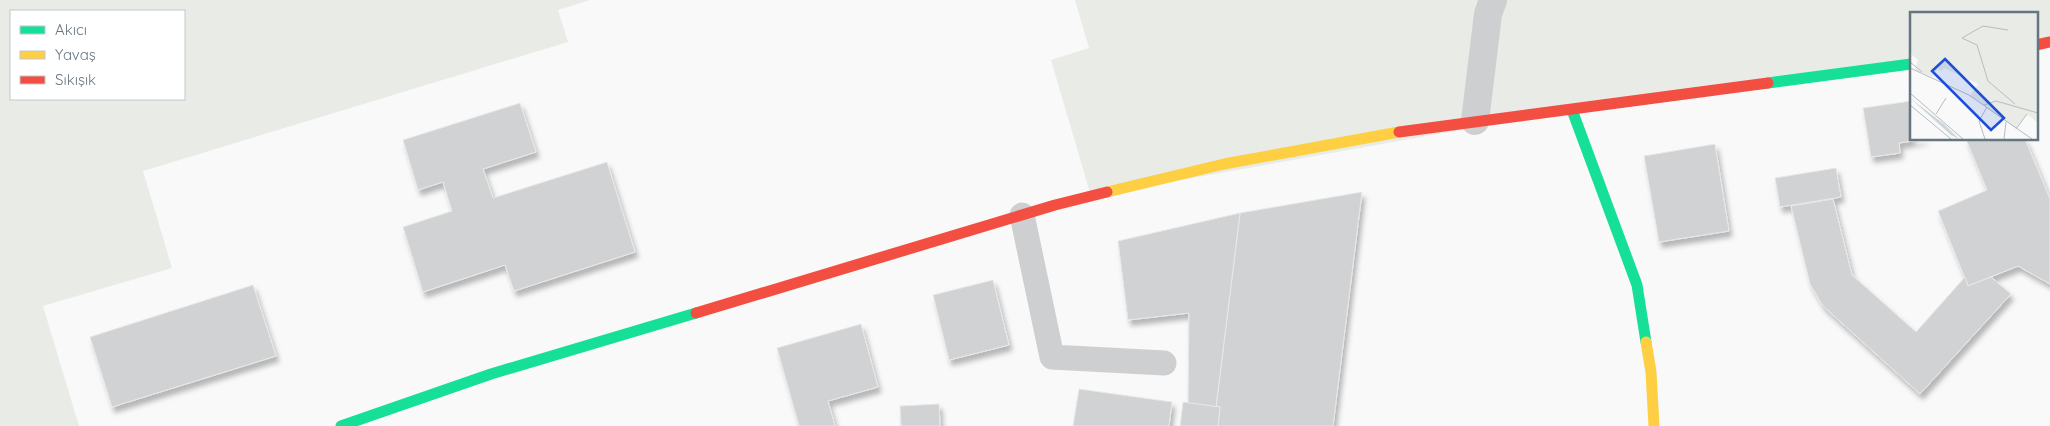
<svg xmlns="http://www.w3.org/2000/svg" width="2050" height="426" font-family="Quicksand,sans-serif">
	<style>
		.green { fill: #e8ebe6; fill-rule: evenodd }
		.building { fill: #d0d2d3; stroke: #e8e8e8; filter: url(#shadow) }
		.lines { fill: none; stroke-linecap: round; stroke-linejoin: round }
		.lane { stroke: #cecfd0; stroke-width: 25 }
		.street { stroke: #cecfd0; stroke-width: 28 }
		.fast { stroke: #16e098; stroke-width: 11 }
		.slow { stroke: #ffcf43; stroke-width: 11 }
		.jam { stroke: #f24e42; stroke-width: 11 }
		.inset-road { fill: none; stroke: #b5bdc3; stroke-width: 1 }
		.view { fill: #1d4ed8; fill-opacity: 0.15; stroke: #1d4ed8; stroke-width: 2.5 }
		.inset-edge { fill: none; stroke: #657683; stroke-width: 2.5 }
	</style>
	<defs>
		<filter id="shadow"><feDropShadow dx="3" dy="5.5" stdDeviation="2.5" flood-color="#0004"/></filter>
	</defs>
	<rect width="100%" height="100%" fill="#f9f9f9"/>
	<!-- green -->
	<g class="green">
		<path d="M0,0H590L558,10L568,42L143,171L172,268L43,306L79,426H0ZM11,11H184V99H11Z"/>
		<path d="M1075,0H2050V42L2036,45V14H1911V64L1572,110L1091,196L1051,60L1089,48Z"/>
	</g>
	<!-- building -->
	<g class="building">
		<path d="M1911,101V139H1925L1899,143L1900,153L1871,157L1863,108Z"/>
		<path d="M520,103L536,152L483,169L493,198L607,162L635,252L514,291L505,265L423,292L403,227L452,211L443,182L418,190L403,140Z"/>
		<path d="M1966,139H2025L2050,199V284L2018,266L1968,286L1938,211L1987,190Z"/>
		<path d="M1715,144L1729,231L1659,242L1644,156Z"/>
		<path d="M1836,168L1841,197L1780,207L1775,178Z"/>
		<path d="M1362,192L1333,426H1218L1220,407H1216L1240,213Z"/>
		<path d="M1833,199L1852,275L1916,332L1965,277L1968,286L1991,277L2011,294L1920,394L1823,306L1810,284L1791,206Z"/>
		<path d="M1240,213L1216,407L1188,403L1189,313L1128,320L1118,241Z"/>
		<path d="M993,280L1009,345L949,360L933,295Z"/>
		<path d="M253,285L276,356L112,407L90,337Z"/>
		<path d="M861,324L878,387L828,401L835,426H799L777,348Z"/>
		<path d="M1079,389L1172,402L1169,426H1073Z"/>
		<path d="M1183,402L1220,407L1218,426H1180Z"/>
		<path d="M939,404L940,426H901L900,406Z"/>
	</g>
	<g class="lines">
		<!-- lane -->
		<path class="lane" d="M1022,215L1052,357L1164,363"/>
		<!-- street -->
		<path class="street" d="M1475,121L1488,14L1493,0"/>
		<!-- fast -->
		<g class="fast">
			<path d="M1768,83L1911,64"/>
			<path d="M1572,110L1637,285L1646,342"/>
			<path d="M341,426L491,374L696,313"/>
		</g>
		<!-- slow -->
		<g class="slow">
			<path d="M1107,192L1224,164L1399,132"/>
			<path d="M1646,342L1651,372L1654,426"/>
		</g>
		<!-- jam -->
		<g class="jam">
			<path d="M2036,45L2050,42"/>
			<path d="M1399,132L1768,83"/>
			<path d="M696,313L1055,205L1107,192"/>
		</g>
	</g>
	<!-- overview -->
	<g transform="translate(1910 12)">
		<rect width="128" height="128" fill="#f9f9f9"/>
		<path d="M0,0H127V110L117,102L106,117L60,84L68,72L34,56L32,59L27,57L23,65L5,58L8,48L0,41Z" fill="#e8ebe6"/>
		<path d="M0,86L34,112L49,127L41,123Z" fill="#ced6d9"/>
		<path class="inset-road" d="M98,18L73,14L52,26L67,33L78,69L105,92M0,50L12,60M0,56L59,83L122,127M0,81L53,127M0,93L41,127M74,93L86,89L128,101M26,102L36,86M106,117L117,102M75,127L69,109L77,95M94,127L96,110"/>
		<path class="view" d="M35,47L94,106L81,118L22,59Z"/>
		<rect width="128" height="128" class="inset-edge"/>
	</g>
	<!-- legend -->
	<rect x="10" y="10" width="175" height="90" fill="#ffffff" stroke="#c1c8cd"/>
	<rect x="20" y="26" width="25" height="8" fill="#16e098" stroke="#c1c8cd"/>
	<text x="55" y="35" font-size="15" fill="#657683">Akıcı</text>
	<rect x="20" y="51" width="25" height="8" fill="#ffcf43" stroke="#c1c8cd"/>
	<text x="55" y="60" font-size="15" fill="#657683">Yavaş</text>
	<rect x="20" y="76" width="25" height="8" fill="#f24e42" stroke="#c1c8cd"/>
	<text x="55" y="85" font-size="15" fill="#657683">Sıkışık</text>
</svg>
